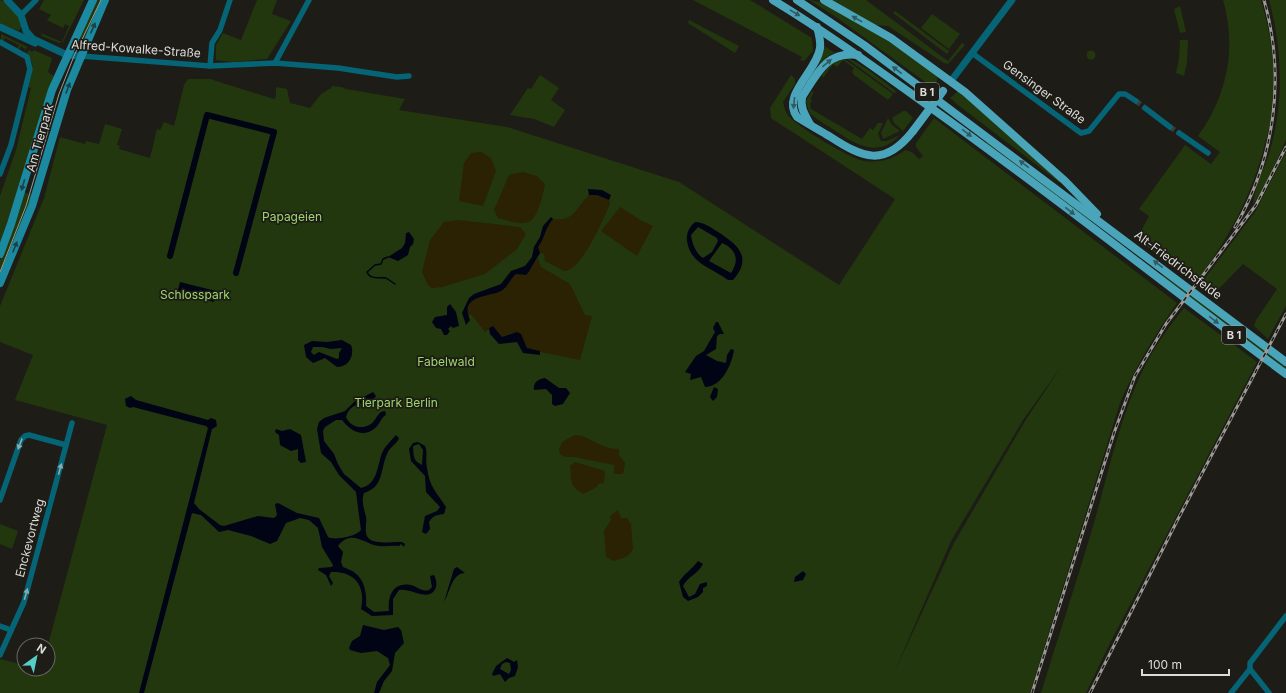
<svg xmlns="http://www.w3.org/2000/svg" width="1286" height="693" font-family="Inter,sans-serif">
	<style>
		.green { fill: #22370e; fill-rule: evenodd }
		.sand { fill: #2a2202 }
		.water { fill: #000414; fill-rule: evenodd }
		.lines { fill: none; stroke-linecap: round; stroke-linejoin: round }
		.stream { stroke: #000414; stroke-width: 1.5 }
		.canal { stroke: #000414; stroke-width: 6 }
		.minor-tunnel { stroke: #3a3934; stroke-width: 5.5; stroke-dasharray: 5.5 3; stroke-linecap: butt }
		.minor { stroke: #056476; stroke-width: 5.5 }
		.tertiary { stroke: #056476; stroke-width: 7 }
		.secondary { stroke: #1b8aa1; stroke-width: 8 }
		.primary { stroke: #4aa5bb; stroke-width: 8 }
		.tram { stroke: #9b9a96; stroke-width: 1 }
		.rail-casing { stroke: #9b9a96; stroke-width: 3 }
		.rail { stroke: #1d1c17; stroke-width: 1.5; stroke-dasharray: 4.5; stroke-linecap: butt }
		.primary-bridge { stroke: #4aa5bb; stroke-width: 8 }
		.oneway { fill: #315a61 }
		.oneway2 { fill: #1c4247 }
		.oneway3 { fill: #86abb1 }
		.labels { text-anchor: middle; stroke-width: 3.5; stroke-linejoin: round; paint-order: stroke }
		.shield { fill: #1d1c17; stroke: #a3a29e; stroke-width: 1 }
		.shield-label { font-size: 11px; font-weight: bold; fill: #dcdbd8 }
		.street-label { font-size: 12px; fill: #dcdbd8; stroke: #1d1c17 }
		.park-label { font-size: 12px; fill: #9ed76b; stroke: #1d1c17 }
	</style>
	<rect width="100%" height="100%" fill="#1d1c17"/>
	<!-- green -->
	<g class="green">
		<path d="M0,0C9,2 20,17 22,26L19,31L0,24Z"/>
		<path d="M44,0H84L63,42L59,43L42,36L41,33L62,42L69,26L65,24L63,28L47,20L51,15L39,9Z"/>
		<path d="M96,0H103L84,42L77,39Z"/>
		<path d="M257,0H277L272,14L291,21L267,59L232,62L216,60V45L223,33L241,40Z"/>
		<path d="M693,0H750L812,38L813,51L804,61L800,60L802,57Z"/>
		<path d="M809,0C833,0 916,60 938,76L935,89L836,17Z"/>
		<path d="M831,0H866L948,61L962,43L965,45L948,64L944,63L888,26L874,25Z"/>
		<path d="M1223,0H1261C1269,27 1274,55 1275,83C1276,102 1271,122 1266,140C1253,193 1229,239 1195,283L1137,239L1149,216L1139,209L1185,145L1211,164L1220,152L1198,136C1227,96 1237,48 1223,0Z"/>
		<path d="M1269,0H1286V140L1265,186L1253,205C1254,186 1266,166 1271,147C1284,99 1282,48 1269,0Z"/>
		<path d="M1180,6L1186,32L1180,33L1174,9Z"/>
		<path d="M895,11L949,51L947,54L893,13Z"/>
		<path d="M932,14L960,34L949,49L921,28Z"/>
		<path d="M689,20L739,46L735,53L688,23Z"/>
		<path d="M1,34L27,47L24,53L25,49L21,46L19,50L17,49L19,45L5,38L3,41L1,40Z"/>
		<path d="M1180,40H1188L1187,62L1184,76L1176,73L1179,59Z"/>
		<path d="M823,45L835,53L830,55L819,64L823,53Z"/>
		<path d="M29,50L32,52L34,50L52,58L48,72L54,76C34,131 21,188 0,243V196L16,150L31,88L28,87C31,75 37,63 26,54Z"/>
		<circle cx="1091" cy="55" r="4.5"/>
		<path d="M846,58C858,60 887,84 897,92L894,93Z"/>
		<path d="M835,60H846L893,94L888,100L854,75L852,72L854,68L843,60L837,67L833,64L823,78L822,75Z"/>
		<path d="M540,75L559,88L551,100L565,110L554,127L534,119L510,115L528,88L531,89Z"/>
		<path d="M791,75L795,79V84L783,102C784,106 785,111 787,114C794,125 852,160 865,161C881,163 893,159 905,150L912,152L919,159L923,156L916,147V143L934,118L1177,303C1155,335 1135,367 1120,403L1030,693H0V659L24,665V669H48V645L107,425L15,400L33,355L0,342V306L44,198L60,137L85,144L86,141L99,144L105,124L122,129L117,145L120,146L119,149L150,158L157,129L160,130L164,122L174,126L184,85L188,79H210L274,99L276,97V87L287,89L290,103L310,108L321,94L331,88L332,86L342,87L346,89L405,99L399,110L507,127L679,182L839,285L895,199L771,118L770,108ZM1061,367L1025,421L954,543L894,673L951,541L1023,420Z"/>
		<path d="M812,91L814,92L810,99L812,100L810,104L811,109L862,139L870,128L873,130L878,123H883L878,134L881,141H887L900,135C877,160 854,143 831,128C824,123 815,119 809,112L806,101Z"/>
		<path d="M958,91L1060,181L1059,182L958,105L950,98Z"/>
		<path d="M903,111H906L913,118L903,131L894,123L892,118Z"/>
		<path d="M888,118L892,125L900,131L883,139L881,133Z"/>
		<path d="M988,142L1091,219L1089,221L987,144Z"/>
		<path d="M1286,152V306L1268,339L1254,326L1256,320L1277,289L1243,264L1212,296L1199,286L1255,212Z"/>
		<path d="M23,192L33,195L0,275V260Z"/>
		<path d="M1163,274L1286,366V369L1162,276Z"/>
		<path d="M1184,308L1257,362L1110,643L1086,693H1041C1057,640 1075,587 1091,533C1107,480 1117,425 1141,374C1152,350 1167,329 1184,308Z"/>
		<path d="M0,524L18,531L12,549L0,544Z"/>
	</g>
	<!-- sand -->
	<g class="sand">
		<path d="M481,152L491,158L496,171L483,206L459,201L464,163L471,153Z"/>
		<path d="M523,172L537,176L545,184C543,194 538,221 526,223C518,224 506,220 498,218L494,210L509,175Z"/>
		<path d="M589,195H597L609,200L610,204C603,219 582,271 564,271L545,261L544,254L540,253L537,247C545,238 545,228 553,219C575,222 576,207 589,195Z"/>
		<path d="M620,207L642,221L653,226L637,256L601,231Z"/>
		<path d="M458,220L520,227L526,234L517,249L485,274L442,287L432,288L428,285L422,272L430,240L444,222Z"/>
		<path d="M538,258L541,267L570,284L585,315L592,316L580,360L531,350L527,348L524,341L512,333L502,337L493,326L485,332L471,314L468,316C464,294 492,296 504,288C509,285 511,278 516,274L526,275Z"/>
		<path d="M575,435C589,435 600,449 619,449V455L625,463L623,474H614V465L574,457H565L560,454L559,450L562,442Z"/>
		<path d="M575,462L605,471L604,483L598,484L597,487L583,494C568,485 572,480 570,466Z"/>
		<path d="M618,510L621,518H627L631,524L633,549L628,556L614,561L606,557L604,531L611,520L610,516Z"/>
	</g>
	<!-- water -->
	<g class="water">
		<path d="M588,189L602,190L611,195L609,200L597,195H589Z"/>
		<path d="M551,217L553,219C545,228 545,238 538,247L540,253L528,273L526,275L516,274C510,279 508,287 501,291C489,297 459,295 470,320L466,325L462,313L469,298L474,294L501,284L511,271L525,266L532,257L534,247L540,237L543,226Z"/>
		<path d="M695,222C703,222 712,228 718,232C738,245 753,257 733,280H728C711,267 691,265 687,241C686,234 689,227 695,222ZM698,227L717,238L718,241L712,252L703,258C696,254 692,243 691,235ZM722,243C736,249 740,260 731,273L709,261Z"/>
		<path d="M409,232L414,239L413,244L410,247L408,255L398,261L388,257L402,248L405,243L406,233Z"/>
		<path d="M180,282L216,291L214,302L177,294Z"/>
		<path d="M450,304L456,312L459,326L453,328L451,326L448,329L450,331L447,335H444L441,329L436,328L432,322L435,317L447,315V307Z"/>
		<path d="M716,322H718L724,334H720L717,336L716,349L706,355L717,361L726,363L727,355L731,349L734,350C732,364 722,387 705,387L701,377L690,380L691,374L685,372L696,356L704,351L715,332L713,328Z"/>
		<path d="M493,326L502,337L517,332L521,334L527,348L540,351V355L523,353L517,342L499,344L490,334L489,328Z"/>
		<path d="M342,340L351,345C355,355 349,367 337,367L325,358L313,363L306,357L304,345L312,341L327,342ZM322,347L331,349L342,348L339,353V358L337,359L319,352L314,355L311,352L313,347Z"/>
		<path d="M545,378L559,388H566L570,393L563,404L555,406L552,404V395L546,389L534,390C533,382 538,379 545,378Z"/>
		<path d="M714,387L718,389L717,397L713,401L710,397Z"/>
		<path d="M373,392L376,396C370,406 351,399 346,417C350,427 362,430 371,424C375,421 377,415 381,412L385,411L386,415C382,417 381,421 378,425C366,439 352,433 342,420H336L325,427L323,431L324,441L334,454L338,464L344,474L361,488C378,484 377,466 382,453C385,446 391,441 396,435L398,437L399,439C395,445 390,447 387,454C380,470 384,487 364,493C361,502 364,508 366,517C367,522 365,528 366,533C368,547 392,541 402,542L405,544L404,547L401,544L399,546C392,545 386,547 379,546C365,545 352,528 338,546L343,552L341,562L343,567C347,569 352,570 355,573C365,580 367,595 366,606L374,612L389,611C387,594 395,580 414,586C419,588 423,592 429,590L432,587L430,576L434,575C436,579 437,583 436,587C430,604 411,587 399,590L393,599V615L372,616L361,609C366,586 355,571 331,572L329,576L333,583L331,586L326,575L318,570L319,568L332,567L333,565L322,547L318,528L309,520L300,518L286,523L277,541L270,544L251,536L228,530L219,532L201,515L192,513L144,693H139L208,428L206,426L133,407L130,408L126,406L125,399L131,396L136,400L208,420L211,418L216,420L217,426L212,429L194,503L199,509L220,525L224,526L258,516L274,518L277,515L275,504L278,503L297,513L319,518L328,537C334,541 357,536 361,530L356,492L339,475L331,462L321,453L317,429L319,422L324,418L345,411L354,402Z"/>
		<path d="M276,429L282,431L290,429L301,435L306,462L301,463L298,460V449L291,451L280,445L279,435L275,432Z"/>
		<path d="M418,442L425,446C428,453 425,460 427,468C430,488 436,491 446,507L444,514C437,515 433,515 429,522L430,529L426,534L422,532L425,516L437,511L440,507L426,492L425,476L411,461L409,449L413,443ZM419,444L423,450L422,465C412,460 414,455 413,446Z"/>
		<path d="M698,561L703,564C697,575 688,576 683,586L689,597L695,594L700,584L707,582V586L703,588V592L698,597L688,601L683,597L679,582C682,576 693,568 698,561Z"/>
		<path d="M457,567L465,573C452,573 450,592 444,602L454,569Z"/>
		<path d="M803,571L806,574L803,580L794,582L795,577Z"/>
		<path d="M363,625L384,630L398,627L401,630L404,643L395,653L392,671L384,681L379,693H374L377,682L390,665L388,658L377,651L361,653L350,650L349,648L352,641L360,636Z"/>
		<path d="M507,658L514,662L517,660L518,667L515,676L509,678L505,682L500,674L493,676L492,674L496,666ZM506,662L510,663L511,670L509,674L500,669L502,664Z"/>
	</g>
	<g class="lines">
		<!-- stream -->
		<path class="stream" d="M388,257L383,259L381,264L375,265L367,272C370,280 380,277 386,278L395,284"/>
		<!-- canal -->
		<path class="canal" d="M170,256L207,115L274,132L236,273"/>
		<!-- minor-tunnel -->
		<g class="minor-tunnel">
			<path d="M1136,101L1145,108"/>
			<path d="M1170,127L1179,133"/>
		</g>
		<!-- minor -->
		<g class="minor">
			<path d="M21,15L36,0"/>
			<path d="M0,42L27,57L30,69L11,145L0,174"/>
			<path d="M972,53L1081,133L1089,131L1119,94H1125L1136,101"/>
			<path d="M81,56L210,66L275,63L338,68L397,77L409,76"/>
			<path d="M275,63L309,0"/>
			<path d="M210,66L212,43L220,30L230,0"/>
			<path d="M1145,108L1170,127"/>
			<path d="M1179,133L1208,153"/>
			<path d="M0,500L21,440L25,436L29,435L66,445"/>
			<path d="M0,626L11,630"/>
			<path d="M0,655L24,602L72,423"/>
			<path d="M1250,669L1269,693"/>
			<path d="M1231,693L1250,669V663L1286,616"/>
		</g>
		<!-- tertiary -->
		<g class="tertiary">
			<path d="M7,0L21,15L26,31L33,39L67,55L81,56"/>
			<path d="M0,27L35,43"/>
			<path d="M951,81L1012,0"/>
		</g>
		<!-- secondary -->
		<g class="secondary">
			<path d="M0,254L11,224L52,90L93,0"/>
			<path d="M0,283L32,206L67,90L105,0"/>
		</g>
		<!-- primary -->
		<g class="primary">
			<path d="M773,0C829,34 881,72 934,110C1053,195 1168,287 1286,374"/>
			<path d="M797,0L864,45L1286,362"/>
			<path d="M824,0L891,38L965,92L1065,181L1097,214"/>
			<path d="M817,27C819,34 821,41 820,48C817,71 781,95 797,117C808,124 819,130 829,136C863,158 884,168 913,131"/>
			<path d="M810,124C805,115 800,108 802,97C817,74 826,51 858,55"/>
		</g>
		<!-- tram -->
		<path class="tram" d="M0,272L26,206L59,94L74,56L101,0"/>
		<defs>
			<g id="rail">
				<path d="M1235,227C1275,158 1286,77 1264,0"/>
				<path d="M1032,693L1114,433L1135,376L1166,324L1256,205L1286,147"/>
				<path d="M1090,693L1177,521L1286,314"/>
			</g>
		</defs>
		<!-- rail casing -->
		<use href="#rail" class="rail-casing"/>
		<!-- rail -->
		<use href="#rail" class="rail"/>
		<!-- primary-bridge -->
		<path class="primary-bridge" d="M913,131L943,91"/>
	</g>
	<!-- one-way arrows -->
	<defs><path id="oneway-solid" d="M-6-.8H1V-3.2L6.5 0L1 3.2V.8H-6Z"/></defs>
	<g class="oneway">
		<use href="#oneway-solid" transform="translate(795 13) rotate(31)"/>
		<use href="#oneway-solid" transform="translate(857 19) rotate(-151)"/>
		<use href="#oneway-solid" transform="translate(827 63) rotate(-40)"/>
		<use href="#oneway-solid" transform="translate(897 70) rotate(-143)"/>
		<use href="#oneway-solid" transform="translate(794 103) rotate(96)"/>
		<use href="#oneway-solid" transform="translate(967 133) rotate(37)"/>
		<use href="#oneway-solid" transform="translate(1024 164) rotate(-143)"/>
		<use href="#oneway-solid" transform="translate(1070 211) rotate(37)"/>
		<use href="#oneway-solid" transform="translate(1158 264) rotate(-143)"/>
		<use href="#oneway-solid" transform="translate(1214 320) rotate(37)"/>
	</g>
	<g class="oneway2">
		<use href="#oneway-solid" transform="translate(93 28) rotate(-67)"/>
		<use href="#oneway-solid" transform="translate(68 88) rotate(-70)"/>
		<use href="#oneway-solid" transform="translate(23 185) rotate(106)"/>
		<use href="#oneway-solid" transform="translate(15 247) rotate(-68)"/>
	</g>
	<g class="oneway3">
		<use href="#oneway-solid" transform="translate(20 444) rotate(111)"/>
		<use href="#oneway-solid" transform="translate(60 469) rotate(-75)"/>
		<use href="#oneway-solid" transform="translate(26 594) rotate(-74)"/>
	</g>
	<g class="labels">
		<!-- shield labels -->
		<g class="shield">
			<rect x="915" y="83" width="24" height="18" rx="3"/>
			<rect x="1222" y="326" width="24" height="18" rx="3"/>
		</g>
		<g class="shield-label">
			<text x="927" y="96">B 1</text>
			<text x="1234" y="339">B 1</text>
		</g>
		<!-- street labels -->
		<g class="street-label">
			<text transform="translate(136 49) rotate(4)" y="4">Alfred-Kowalke-Straße</text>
			<text transform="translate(1044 92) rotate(36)" y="4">Gensinger Straße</text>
			<text transform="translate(40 138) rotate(-74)" y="4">Am Tierpark</text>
			<text transform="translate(1178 265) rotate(37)" y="4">Alt-Friedrichsfelde</text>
			<text transform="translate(30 538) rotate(-75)" y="4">Enckevortweg</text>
		</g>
		<!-- park labels -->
		<g class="park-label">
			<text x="292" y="221">Papageien</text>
			<text x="195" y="299">Schlosspark</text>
			<text x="446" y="366">Fabelwald</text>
			<text x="396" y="407">Tierpark Berlin</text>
		</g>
	</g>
	<!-- north arrow -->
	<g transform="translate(36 657) rotate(33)"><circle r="19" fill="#1d1c17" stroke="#696864"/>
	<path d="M0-3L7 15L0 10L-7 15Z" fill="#55cec5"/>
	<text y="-6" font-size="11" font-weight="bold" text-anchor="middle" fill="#dcdbd8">N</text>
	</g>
	<!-- scale -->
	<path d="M1142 669v6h87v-6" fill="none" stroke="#dcdbd8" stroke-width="2"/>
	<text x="1148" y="669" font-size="12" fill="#dcdbd8" stroke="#1d1c17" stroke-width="3" paint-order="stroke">100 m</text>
</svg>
